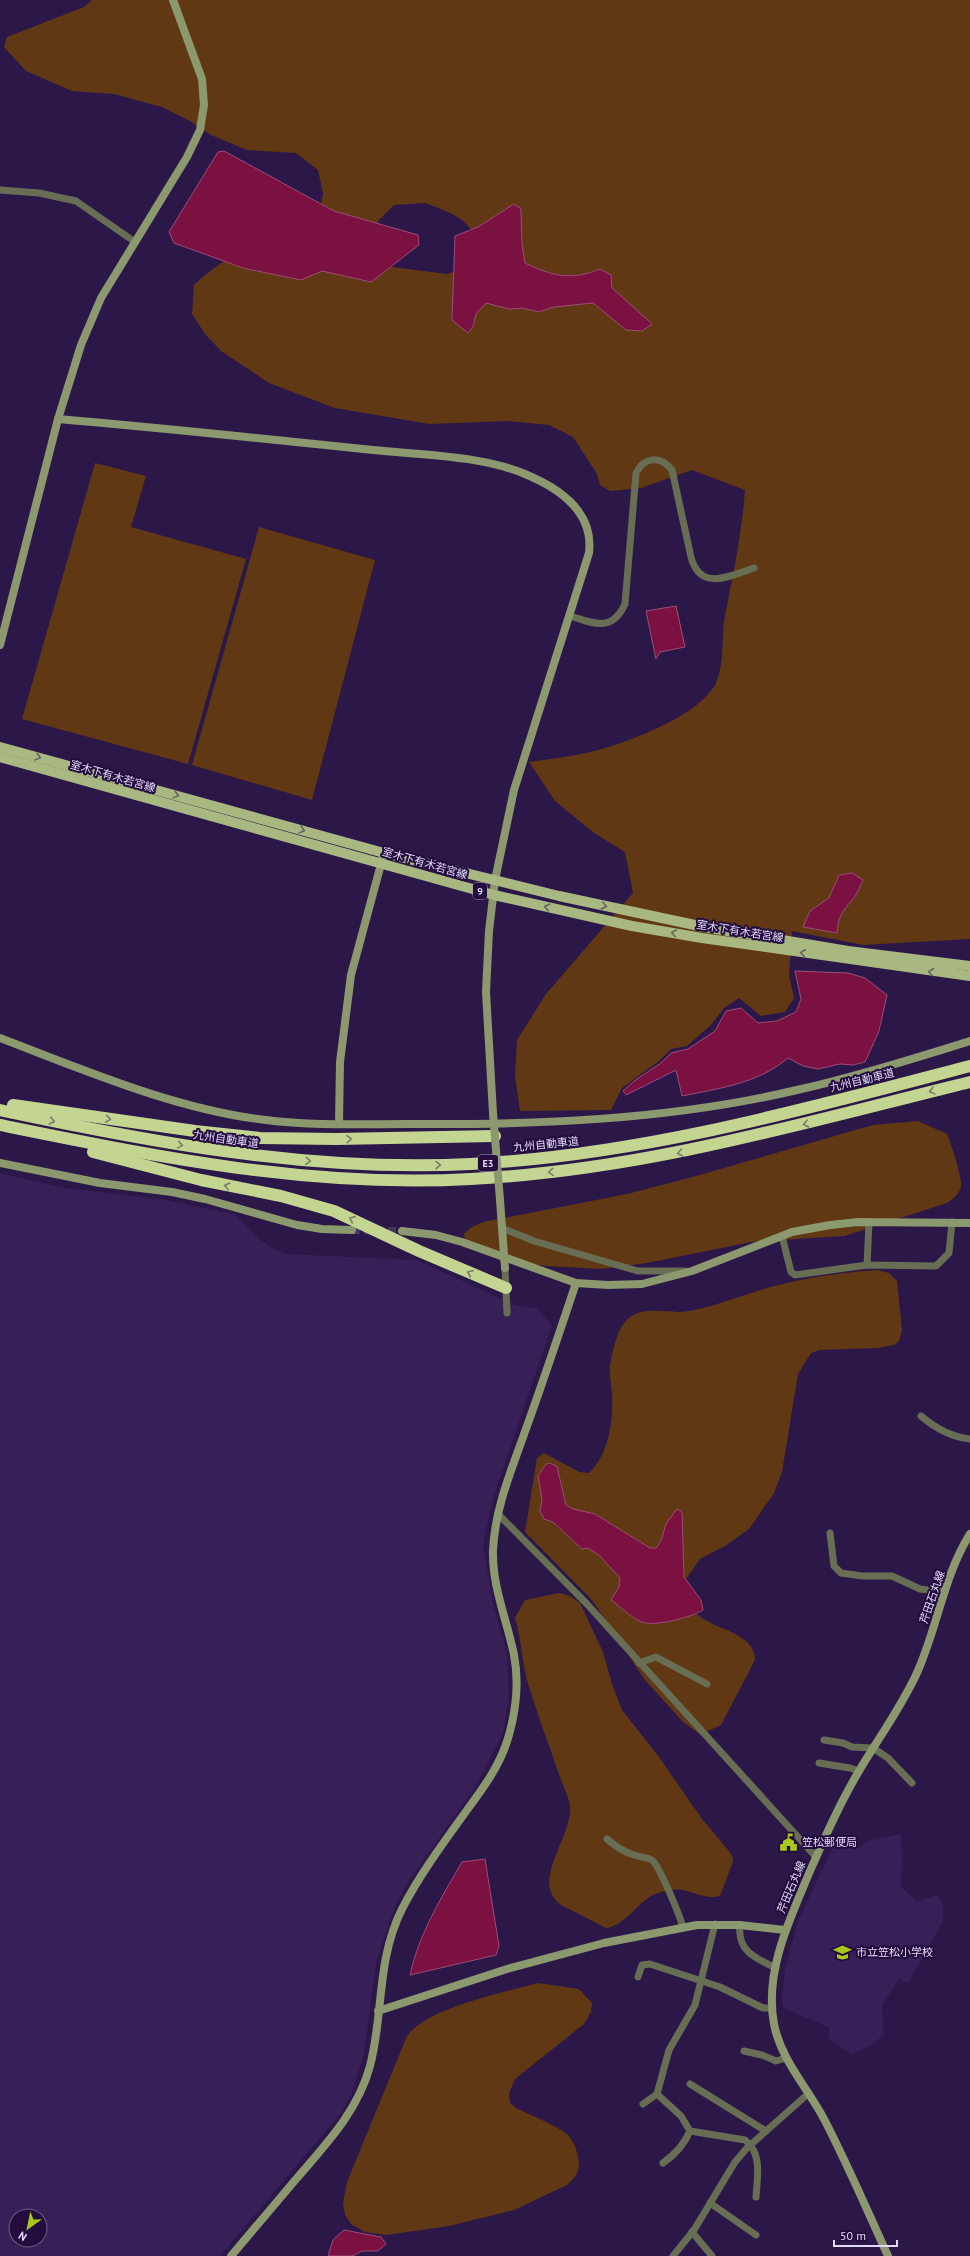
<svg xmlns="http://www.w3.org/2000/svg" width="970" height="2256" font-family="'PT Sans','Noto Sans JP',sans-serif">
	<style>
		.built { fill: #371f57; fill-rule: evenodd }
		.green { fill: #603813; fill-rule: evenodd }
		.water { fill: #7b1141; stroke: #9a4d78 }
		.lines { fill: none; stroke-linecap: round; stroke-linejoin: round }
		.secondary-tunnel { stroke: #473463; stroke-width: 8; stroke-dasharray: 8 4; stroke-linecap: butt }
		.street { stroke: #676e54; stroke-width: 7 }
		.secondary { stroke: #8c986d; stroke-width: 8 }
		.primary { stroke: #a9b881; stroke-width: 10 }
		.highway { stroke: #c4d592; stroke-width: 12 }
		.secondary-bridge { stroke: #8c986d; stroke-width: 8 }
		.oneway { stroke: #666260 }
		.oneway2 { stroke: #7c7b6c }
		.labels { text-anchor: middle; stroke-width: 4; stroke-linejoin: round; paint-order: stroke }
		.shield { fill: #230c3e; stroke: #a99bc0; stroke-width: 1 }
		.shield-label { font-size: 10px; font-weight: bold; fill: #e2d8f8 }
		.street-label { font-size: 11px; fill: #e2d8f8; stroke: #230c3e }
		.poi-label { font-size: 11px; fill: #e2d8f8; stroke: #230c3e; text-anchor: start }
	</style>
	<rect width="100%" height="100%" fill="#2c1749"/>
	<!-- built -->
	<g class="built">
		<path d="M0,1173L64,1188L166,1200L236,1215L259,1239L272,1248L286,1254L417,1260L515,1305L536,1308L552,1325L493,1499L483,1544L493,1604L507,1652L509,1697L503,1733L476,1786L410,1880L396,1904L376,1963L364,2055L352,2093L342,2112L220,2256H0ZM16,2216H40V2240H16Z"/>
		<path d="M901,1834L902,1859L901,1887L917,1901L938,1895L943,1906V1921L908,1983L899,1979L882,2005L884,2035L868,2047L851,2054L829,2039V2027L783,2008L782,1996L785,1969L798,1921L836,1841L849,1847L858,1849L867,1841Z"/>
	</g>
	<!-- green -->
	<g class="green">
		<path d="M92,0H970V939L863,945L792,931L789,975L794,998L785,1012L761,1016L739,998L724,1008L711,1025L687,1046L671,1049L659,1061L622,1088L611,1110L520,1111L515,1076L517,1040L546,994L633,893L625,852L594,833L555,801L529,762C548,759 568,757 586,753C622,745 696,718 715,685C725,666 721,636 725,616C733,574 742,533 745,490L692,470L641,488L610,491L600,485L597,474L573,437L549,425L508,421L429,424L335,408L269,383L221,351L205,334L192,314L194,285C229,251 275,236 319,217L323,194L318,170L296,153L247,150L211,135L190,121L162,107L114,94L72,91L26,71L4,47L7,37L84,7ZM425,203C446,211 465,216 475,236L463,269L447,274L392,267L382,259L373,232L379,220L394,205Z"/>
		<path d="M95,463L146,476L131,527L246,559L188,764L22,719Z"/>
		<path d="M259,527L375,560L312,800L192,765Z"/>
		<path d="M918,1121L947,1134C951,1143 962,1177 961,1186C959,1195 954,1198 947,1203L844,1236L751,1242L647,1263L602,1269L546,1266L511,1261L465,1242L464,1234L470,1228L483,1222L627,1194L689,1178L873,1125Z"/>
		<path d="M877,1270L889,1273L897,1281L902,1331L899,1341L894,1345L878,1348L820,1350L811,1353L798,1374L782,1472L774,1493L749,1529L725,1546L700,1559L681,1586L686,1606C693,1611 701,1618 709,1622C726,1631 755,1637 755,1660L721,1725L704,1733H698L682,1721L645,1680L592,1600L525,1532L537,1458L544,1453L579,1472L589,1473C610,1452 613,1421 612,1392C611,1383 609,1373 610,1365C612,1353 617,1331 625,1322C641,1303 669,1315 689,1311C722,1305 754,1290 787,1283C817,1276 847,1272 877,1270Z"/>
		<path d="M559,1593L570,1596L580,1603L603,1652L612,1684L622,1710L659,1757L702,1819L729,1851L733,1858L732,1864L720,1896C704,1901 688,1887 672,1890C665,1891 656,1893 651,1896C636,1905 624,1926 606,1928L561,1905C529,1882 573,1837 570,1806C569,1797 563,1786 560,1777C550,1748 539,1719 530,1690C522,1667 522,1642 515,1618L525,1600Z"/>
		<path d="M538,1983L579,1989L592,2003L591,2012L584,2024L515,2079L509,2093L510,2103L516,2108C528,2114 560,2127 568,2135C576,2144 582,2163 577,2173C575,2178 570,2182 567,2185L514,2210L449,2226L386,2235L365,2232L351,2224L345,2215L343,2203L347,2182L407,2036C426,2008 505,1992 538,1983Z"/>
	</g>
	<!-- water -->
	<g class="water">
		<path d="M224,151L334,211L418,235L419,245L371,282L322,271L301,280L243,268L174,243L169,232L218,152Z"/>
		<path d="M514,204L521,209L522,245L525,263C552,276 571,281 600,269L611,275L612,288L652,324L642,331L626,330L593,303L554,307L539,312L522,308L509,309L486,303L476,314L473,327L468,333L452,320L455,236L478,227Z"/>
		<path d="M676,606L685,647L660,652L656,659L646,611Z"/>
		<path d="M852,873L863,880C860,886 857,895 852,900C842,912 838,917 837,933L803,927L810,911L829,898L839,875Z"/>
		<path d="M795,971L848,973L865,978L887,995L879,1031L865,1062L853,1065L840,1064L818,1069L803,1066L788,1058C757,1084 720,1088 682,1096L676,1070L626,1095L623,1091L634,1081L661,1063L671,1053L688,1049L715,1031L726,1011L741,1008L758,1023L777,1021L796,1012L801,999Z"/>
		<path d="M550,1463L557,1467L566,1505L573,1509L595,1514L650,1548H656L661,1541L666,1524L676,1510L678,1509L682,1513L684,1577L701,1600L703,1610C692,1617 655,1627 642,1622C631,1618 621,1607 611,1600L619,1587L620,1578L599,1555L588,1548L582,1549L553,1522L544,1519L540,1511L542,1500L538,1476L546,1464Z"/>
		<path d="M485,1859L499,1946L496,1955L410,1975C419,1934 441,1898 462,1862Z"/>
		<path d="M344,2230L381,2237L386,2244L378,2251H362L352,2256H328L333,2240Z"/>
	</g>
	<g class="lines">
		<!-- secondary-tunnel -->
		<path class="secondary-tunnel" d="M352,1230L402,1231"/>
		<!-- street -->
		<g class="street">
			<path d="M0,190L39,193L76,201L135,242"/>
			<path d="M570,616C595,624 612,632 625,604L636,473C644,457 660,455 672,470L691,557C700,592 730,576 754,568"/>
			<path d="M502,1228L534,1241L638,1271H685"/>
			<path d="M782,1236L791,1272L795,1275L867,1265L936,1266L949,1253L952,1222"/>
			<path d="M867,1265L869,1222"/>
			<path d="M505,1268L507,1313"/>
			<path d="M921,1416C935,1428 951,1437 970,1439"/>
			<path d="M498,1514L586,1603L816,1857"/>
			<path d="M830,1533L834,1566L841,1573L862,1576H892L920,1589L945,1592"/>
			<path d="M639,1663L656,1657L707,1684"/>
			<path d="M824,1740L843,1743L852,1747L873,1748L888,1758L912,1783"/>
			<path d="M819,1763L850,1768L859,1771"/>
			<path d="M607,1839C615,1846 624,1852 634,1855C639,1857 647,1857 652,1860C659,1865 681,1918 683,1928"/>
			<path d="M740,1925C737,1951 755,1958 776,1968"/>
			<path d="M638,1977L642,1965L650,1964L720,1987L763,2008H772"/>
			<path d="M744,2051L762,2055L776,2061L786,2058"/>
			<path d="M690,2084L766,2131"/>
			<path d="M657,2094L681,2116L690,2131L745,2140C763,2154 757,2178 756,2197"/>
			<path d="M643,2104L657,2094L669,2050L695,2005L715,1924"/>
			<path d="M663,2163C676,2154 684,2145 690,2131"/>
			<path d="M710,2203L756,2235"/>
			<path d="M692,2232L712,2256"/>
			<path d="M673,2256L694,2230L735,2162L747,2148L809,2093"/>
		</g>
		<!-- secondary -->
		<g class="secondary">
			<path d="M58,419C163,428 268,439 373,450C421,455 480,455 525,474C559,488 594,512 589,553L514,790L495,880L489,931L486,992L493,1113"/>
			<path d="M0,645L58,419L81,345L101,298L187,157L200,130L204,105L202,79L173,0"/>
			<path d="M0,1038C84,1070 177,1110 266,1120C312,1126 360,1124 406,1124C536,1125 670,1120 797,1090C855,1077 913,1059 970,1041"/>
			<path d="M339,1123L340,1062L351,975L384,853"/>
			<path d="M0,1163L100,1183L172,1192L205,1199L297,1225L322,1229L352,1230"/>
			<path d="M500,1200L502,1228"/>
			<path d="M402,1231L436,1235L462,1242L576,1283L608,1285L642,1284L692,1271L792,1232L830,1225L858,1222L970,1223"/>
			<path d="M378,2011L507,1969L604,1943L697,1925H740L785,1930"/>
			<path d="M231,2256C253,2230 275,2204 297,2178C326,2144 358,2111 370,2066C384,2013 376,1961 402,1909C420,1874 444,1842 467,1810C484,1787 501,1764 509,1735C516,1710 519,1681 514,1655C507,1620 492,1587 493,1550C495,1507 513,1466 527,1426C544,1379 560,1331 576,1283"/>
			<path d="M888,2256C867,2210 847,2163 824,2119C807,2087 781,2060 774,2024C764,1971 790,1919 810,1871C825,1837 840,1803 859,1771C878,1739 900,1709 916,1675C937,1630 943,1577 970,1534"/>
		</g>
		<!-- primary -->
		<g class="primary">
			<path d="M0,747L384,853L559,896L704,927L848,951L970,966"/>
			<path d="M0,757L494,895L632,926L702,938L970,976"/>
		</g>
		<!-- highway -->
		<g class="highway">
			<path d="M13,1105L195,1131L260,1138L336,1139L495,1136"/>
			<path d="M0,1110C155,1143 311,1172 471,1164C641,1155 806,1109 970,1066"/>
			<path d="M0,1125C158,1157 308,1188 471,1179C645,1170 802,1123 970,1082"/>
			<path d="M93,1152L201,1180L281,1196L334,1211L419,1251L506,1288"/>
		</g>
		<!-- secondary-bridge -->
		<g class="secondary-bridge">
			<path d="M493,1113L500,1200"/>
			<path d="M502,1228L505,1268"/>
		</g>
	</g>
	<!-- one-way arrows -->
	<defs><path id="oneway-chevron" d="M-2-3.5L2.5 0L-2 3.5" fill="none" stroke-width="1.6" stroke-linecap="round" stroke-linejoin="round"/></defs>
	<g class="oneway">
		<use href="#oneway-chevron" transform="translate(38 757) rotate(15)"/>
		<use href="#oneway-chevron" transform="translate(176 795) rotate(15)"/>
		<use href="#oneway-chevron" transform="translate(302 830) rotate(15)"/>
		<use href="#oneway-chevron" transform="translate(604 906) rotate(12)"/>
		<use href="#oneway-chevron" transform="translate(547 907) rotate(-167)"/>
		<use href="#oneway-chevron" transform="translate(674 933) rotate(-170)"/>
		<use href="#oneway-chevron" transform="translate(803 953) rotate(-172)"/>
		<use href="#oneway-chevron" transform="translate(931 972) rotate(-173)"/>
	</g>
	<g class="oneway2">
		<use href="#oneway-chevron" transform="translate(932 1091) rotate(165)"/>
		<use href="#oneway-chevron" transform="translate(108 1119) rotate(8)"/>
		<use href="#oneway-chevron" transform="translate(52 1121) rotate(12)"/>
		<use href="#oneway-chevron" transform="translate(806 1124) rotate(166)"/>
		<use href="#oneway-chevron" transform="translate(349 1139) rotate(-1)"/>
		<use href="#oneway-chevron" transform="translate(180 1145) rotate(9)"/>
		<use href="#oneway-chevron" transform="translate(680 1153) rotate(169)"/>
		<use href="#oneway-chevron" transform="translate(308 1161) rotate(4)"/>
		<use href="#oneway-chevron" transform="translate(438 1165) rotate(-1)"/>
		<use href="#oneway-chevron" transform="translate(551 1172) rotate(175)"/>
		<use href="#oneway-chevron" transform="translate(227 1186) rotate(-168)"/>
		<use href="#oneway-chevron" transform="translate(352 1219) rotate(-156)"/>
		<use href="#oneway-chevron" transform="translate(470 1273) rotate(-157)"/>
	</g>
	<!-- icons -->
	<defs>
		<symbol id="civic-bare" viewBox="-9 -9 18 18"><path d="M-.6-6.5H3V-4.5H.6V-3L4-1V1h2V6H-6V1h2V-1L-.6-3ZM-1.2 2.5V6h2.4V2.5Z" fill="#a9c71b" stroke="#230c3e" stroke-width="2.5" paint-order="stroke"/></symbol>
		<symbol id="school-bare" viewBox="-9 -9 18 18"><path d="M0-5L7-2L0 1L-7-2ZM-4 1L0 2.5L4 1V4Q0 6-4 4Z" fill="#a9c71b" stroke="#230c3e" stroke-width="2.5" paint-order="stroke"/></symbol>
	</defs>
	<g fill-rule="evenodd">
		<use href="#civic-bare" x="776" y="1830" width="25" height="25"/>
		<use href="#school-bare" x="830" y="1940" width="25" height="25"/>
	</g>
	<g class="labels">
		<!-- shield labels -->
		<g class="shield">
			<rect x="473" y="883" width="14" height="16" rx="3"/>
			<rect x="478" y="1155" width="20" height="16" rx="3"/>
		</g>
		<g class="shield-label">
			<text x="480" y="895">9</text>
			<text x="488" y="1167">E3</text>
		</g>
		<!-- street labels -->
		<g class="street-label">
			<text transform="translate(113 776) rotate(16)" y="4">室木下有木若宮線</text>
			<text transform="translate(425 863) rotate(16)" y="4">室木下有木若宮線</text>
			<text transform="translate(740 931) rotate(9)" y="4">室木下有木若宮線</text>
			<text transform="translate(862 1080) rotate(-14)" y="4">九州自動車道</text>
			<text transform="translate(226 1139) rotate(8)" y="4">九州自動車道</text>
			<text transform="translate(546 1144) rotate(-6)" y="4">九州自動車道</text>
			<text transform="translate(932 1597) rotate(-71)" y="4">芹田石丸線</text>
			<text transform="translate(791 1887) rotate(-67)" y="4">芹田石丸線</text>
		</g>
		<!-- poi labels -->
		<g class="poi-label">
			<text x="802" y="1846">笠松郵便局</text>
			<text x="856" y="1956">市立笠松小学校</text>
		</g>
	</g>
	<!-- north arrow -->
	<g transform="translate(28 2228) rotate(213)"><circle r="19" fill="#230c3e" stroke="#6f5e88"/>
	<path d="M0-3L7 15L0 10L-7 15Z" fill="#a9c71b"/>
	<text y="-6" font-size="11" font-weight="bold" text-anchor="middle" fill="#e2d8f8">N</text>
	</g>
	<!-- scale -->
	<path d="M834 2240v6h63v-6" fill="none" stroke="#e2d8f8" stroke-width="2"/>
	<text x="840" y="2240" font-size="12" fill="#e2d8f8" stroke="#230c3e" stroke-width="3" paint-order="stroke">50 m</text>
</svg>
